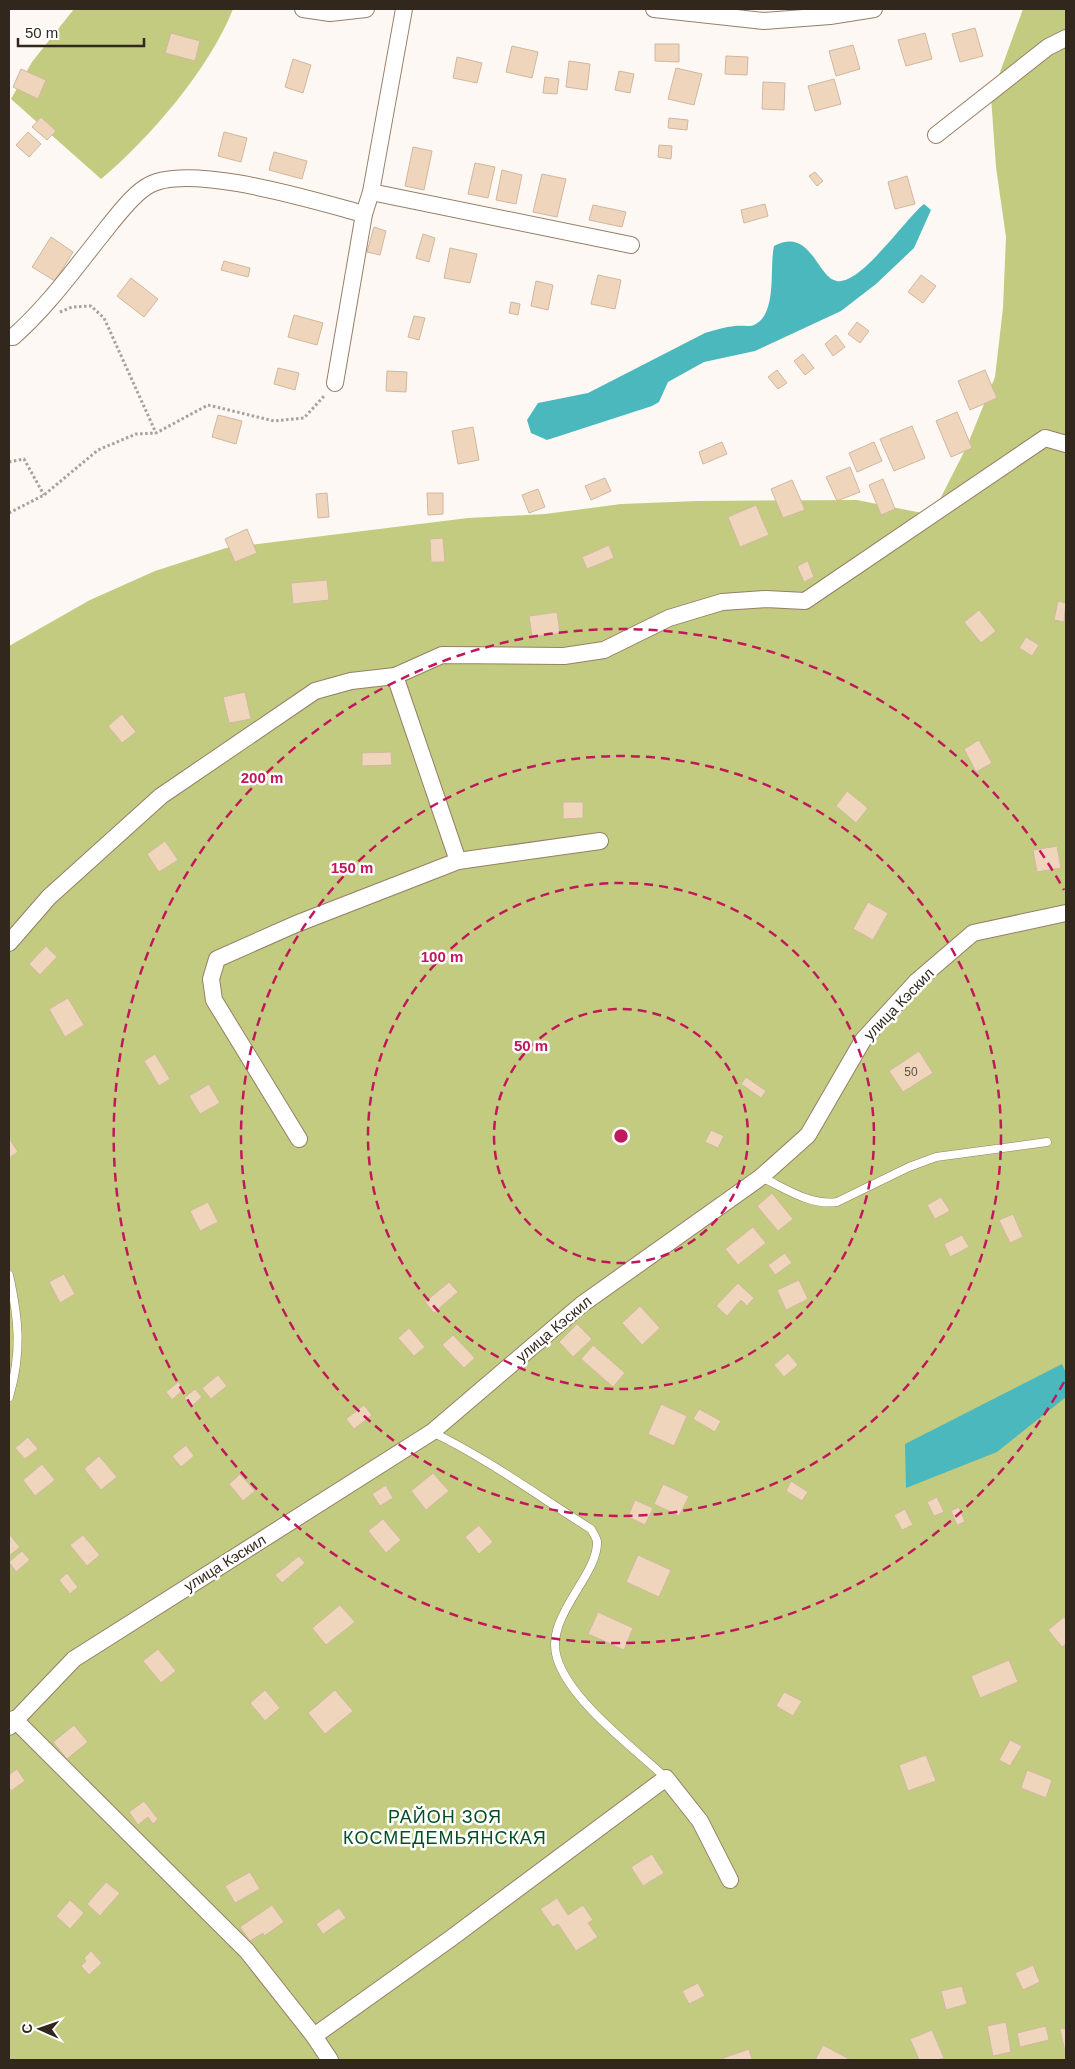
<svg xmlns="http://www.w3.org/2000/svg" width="1075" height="2069" font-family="Arial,sans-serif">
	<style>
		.forest { fill: #c2cb7f }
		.water { fill: #4ab8bc }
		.building { fill: #efd5bc; stroke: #d0b89f }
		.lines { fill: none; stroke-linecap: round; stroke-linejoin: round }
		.service-casing { stroke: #967f67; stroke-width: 9 }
		.minor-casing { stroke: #967f67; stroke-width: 18 }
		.path { stroke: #a9a29b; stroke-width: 3; stroke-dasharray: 2.5 2.5; stroke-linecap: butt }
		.service { stroke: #fff; stroke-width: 8 }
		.minor { stroke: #fff; stroke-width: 16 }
		.ring { fill: none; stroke: #c2185b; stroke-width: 2.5; stroke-dasharray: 9 6 }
		.labels { text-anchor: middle; stroke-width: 5; stroke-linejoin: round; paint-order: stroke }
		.number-label { font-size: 12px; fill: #605245 }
		.street-label { font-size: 15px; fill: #31271d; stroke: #fff }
		.quarter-label { font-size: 18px; letter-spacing: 1px; fill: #034f23; stroke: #fff }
		.centre { fill: #c2185b; stroke: #fff; stroke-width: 2.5 }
		.ring-label { font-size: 15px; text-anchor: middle; font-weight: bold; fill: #c2185b; stroke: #fff; stroke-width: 5; stroke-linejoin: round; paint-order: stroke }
	</style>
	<rect width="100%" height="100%" fill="#fdf8f3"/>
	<!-- forest -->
	<g class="forest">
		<path d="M74,9H233C210,68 149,139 101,179L11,99L32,62Z"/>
		<path d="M1023,9H1066V2060H9V646L90,600L155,571L226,548L468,518L545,514L621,504L698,501L857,500L932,515L967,446L995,377L1003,308L1006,237L996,167L991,97Z"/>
	</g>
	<!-- water -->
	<g class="water">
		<path d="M924,204L931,210L914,248L876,284L841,311L755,351L704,362L668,382L659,402L652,406L547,440L531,433L527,420L538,403L588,393L705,333C715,330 725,327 735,326C741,325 750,327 754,325C778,314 769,268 774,246C811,226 817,278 837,281C861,285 905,219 924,204Z"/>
		<path d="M1062,1364L1066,1373V1397L997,1452L906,1488L905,1444Z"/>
	</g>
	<!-- building -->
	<g class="building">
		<path d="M975,28L983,56L960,62L952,34Z"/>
		<path d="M171,33L200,41L195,61L165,53Z"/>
		<path d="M925,33L932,59L906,66L898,40Z"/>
		<path d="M655,44H679V62L655,61Z"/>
		<path d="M853,45L860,69L836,76L829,51Z"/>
		<path d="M512,46L538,52L532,78L506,72Z"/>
		<path d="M726,56L748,57L747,75L725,74Z"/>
		<path d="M457,57L482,63L477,83L453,78Z"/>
		<path d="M293,59L311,65L303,93L285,87Z"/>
		<path d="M569,61L590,64L587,90L566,87Z"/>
		<path d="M676,68L702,74L694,105L668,99Z"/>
		<path d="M21,69L46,80L38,99L13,87Z"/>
		<path d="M619,71L634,74L630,93L615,90Z"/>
		<path d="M545,77L559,79L557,94L543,93Z"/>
		<path d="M834,79L841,104L815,111L808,86Z"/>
		<path d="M763,82L785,83L784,110L762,109Z"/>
		<path d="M41,117L56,131L47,140L32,127Z"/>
		<path d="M669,118L688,120L687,130L668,128Z"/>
		<path d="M28,132L41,144L29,157L16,145Z"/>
		<path d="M224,132L247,138L241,162L218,156Z"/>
		<path d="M659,145L672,146L671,159L658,157Z"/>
		<path d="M413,147L432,151L424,190L405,186Z"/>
		<path d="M274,152L307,161L302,179L269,170Z"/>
		<path d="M475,163L495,167L488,198L468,194Z"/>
		<path d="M502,170L522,175L516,204L496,200Z"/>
		<path d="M815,172L823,181L817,186L809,176Z"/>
		<path d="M542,174L566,179L557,217L533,212Z"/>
		<path d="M907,176L915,204L895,209L888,182Z"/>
		<path d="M765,204L768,216L744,223L741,210Z"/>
		<path d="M593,205L626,212L622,227L589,220Z"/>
		<path d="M374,227L386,231L380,255L367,252Z"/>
		<path d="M423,234L435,238L429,262L416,258Z"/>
		<path d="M51,237L73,252L55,281L32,267Z"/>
		<path d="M450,248L477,254L470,283L444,278Z"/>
		<path d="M224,261L250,268L248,277L221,270Z"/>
		<path d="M598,275L621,280L615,309L591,304Z"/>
		<path d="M921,275L936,286L923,303L908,292Z"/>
		<path d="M131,278L158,299L144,317L117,296Z"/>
		<path d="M536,281L553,285L548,310L531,306Z"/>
		<path d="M511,302L520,304L518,315L509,313Z"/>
		<path d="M294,315L323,323L317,345L288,337Z"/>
		<path d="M414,316L425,318L419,340L408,337Z"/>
		<path d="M857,322L869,331L860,343L848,334Z"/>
		<path d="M836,335L845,347L833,356L825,344Z"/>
		<path d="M803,354L814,368L805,375L794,361Z"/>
		<path d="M278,368L299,373L295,390L274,384Z"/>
		<path d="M777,370L787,383L778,389L768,377Z"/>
		<path d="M985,370L997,398L970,410L958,381Z"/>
		<path d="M387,371L407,372L406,392L386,391Z"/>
		<path d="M957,412L972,448L951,457L936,421Z"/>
		<path d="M218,415L242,421L236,444L212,437Z"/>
		<path d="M912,426L925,458L894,471L880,439Z"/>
		<path d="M473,427L479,460L458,464L452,431Z"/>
		<path d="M722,442L727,454L703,464L699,452Z"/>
		<path d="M874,442L882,461L857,472L849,453Z"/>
		<path d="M850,467L860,492L837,501L826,477Z"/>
		<path d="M605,478L611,491L591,500L585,486Z"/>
		<path d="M883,479L895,509L881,515L869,485Z"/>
		<path d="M792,480L805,510L783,518L771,489Z"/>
		<path d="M538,489L545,507L529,513L522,495Z"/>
		<path d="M327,493L329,517L318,518L316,494Z"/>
		<path d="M427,493H443V514L428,515Z"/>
		<path d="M756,505L769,535L740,547L728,517Z"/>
		<path d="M247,529L257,553L235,562L225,539Z"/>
		<path d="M443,538L445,562H431L430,539Z"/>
		<path d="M609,545L614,558L587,569L582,557Z"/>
		<path d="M808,561L814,577L804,582L797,566Z"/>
		<path d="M327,580L329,600L293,604L291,583Z"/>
		<path d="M1058,601L1066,603L1064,622L1054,620Z"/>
		<path d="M979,610L996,631L981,643L964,622Z"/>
		<path d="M557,612L560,633L532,637L529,616Z"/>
		<path d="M1026,637L1039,645L1032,656L1019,648Z"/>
		<path d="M245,692L251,719L229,723L223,697Z"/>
		<path d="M122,714L136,732L122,743L108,726Z"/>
		<path d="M979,740L992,763L976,772L964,749Z"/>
		<path d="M391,752L392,765L362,766V753Z"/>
		<path d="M847,791L868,808L856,823L836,806Z"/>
		<path d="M563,802H583V818L563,819Z"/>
		<path d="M165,841L178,860L159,872L147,854Z"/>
		<path d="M1057,846L1061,868L1037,872L1033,850Z"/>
		<path d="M868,902L888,913L873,940L853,929Z"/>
		<path d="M46,946L57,957L40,975L29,964Z"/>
		<path d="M68,998L84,1025L65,1037L49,1009Z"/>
		<path d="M919,1051L933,1073L903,1092L889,1071Z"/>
		<path d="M155,1054L170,1079L159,1086L144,1061Z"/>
		<path d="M746,1077L766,1091L761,1098L741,1084Z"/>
		<path d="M209,1084L220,1103L200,1114L189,1096Z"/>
		<path d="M711,1130L724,1136L718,1148L705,1142Z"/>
		<path d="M9,1138L18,1152L9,1158Z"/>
		<path d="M772,1193L793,1219L778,1231L757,1206Z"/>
		<path d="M941,1197L950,1211L935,1219L927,1205Z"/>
		<path d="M208,1202L218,1222L200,1231L190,1211Z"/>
		<path d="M1013,1214L1023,1237L1010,1243L999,1220Z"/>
		<path d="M753,1227L766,1243L738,1265L725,1249Z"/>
		<path d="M962,1235L969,1247L950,1257L944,1244Z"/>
		<path d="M785,1253L792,1263L775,1275L768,1265Z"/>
		<path d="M64,1274L75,1294L60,1303L49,1282Z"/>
		<path d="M799,1280L808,1299L786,1310L777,1290Z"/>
		<path d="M449,1282L458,1292L434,1313L425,1302Z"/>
		<path d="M738,1283L754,1298L747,1306L741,1300L727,1316L716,1306Z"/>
		<path d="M640,1306L660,1328L642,1345L622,1323Z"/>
		<path d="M577,1324L592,1339L573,1357L559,1342Z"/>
		<path d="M409,1328L425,1347L414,1356L398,1338Z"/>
		<path d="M453,1335L475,1358L464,1368L442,1345Z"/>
		<path d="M593,1345L625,1373L613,1387L581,1359Z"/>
		<path d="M788,1353L798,1365L784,1377L774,1365Z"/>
		<path d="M218,1375L227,1386L211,1399L202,1388Z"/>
		<path d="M178,1382L184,1389L172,1400L166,1392Z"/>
		<path d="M195,1389L202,1397L191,1407L184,1398Z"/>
		<path d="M661,1404L687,1416L674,1446L648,1434Z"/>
		<path d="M364,1405L372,1415L354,1429L346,1419Z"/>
		<path d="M699,1409L721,1421L715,1432L693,1419Z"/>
		<path d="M28,1437L38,1449L25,1459L15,1448Z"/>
		<path d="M186,1445L194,1456L181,1467L172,1456Z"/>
		<path d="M99,1456L117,1477L101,1490L84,1469Z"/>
		<path d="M42,1464L55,1480L35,1496L23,1480Z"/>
		<path d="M433,1473L449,1491L426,1510L411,1491Z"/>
		<path d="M240,1474L255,1491L243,1501L229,1484Z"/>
		<path d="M791,1481L808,1492L802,1501L786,1491Z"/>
		<path d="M663,1484L689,1496L679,1516L654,1504Z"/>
		<path d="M386,1485L393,1498L380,1506L372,1494Z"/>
		<path d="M937,1497L944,1512L934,1516L927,1502Z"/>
		<path d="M635,1500L653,1508L645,1525L628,1517Z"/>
		<path d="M959,1507L965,1522L957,1525L951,1511Z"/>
		<path d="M905,1509L913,1525L902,1530L894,1515Z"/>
		<path d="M383,1519L401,1540L386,1553L368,1531Z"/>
		<path d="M479,1525L493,1542L479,1554L465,1537Z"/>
		<path d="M9,1534L20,1547L9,1556Z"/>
		<path d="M83,1535L100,1555L87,1566L70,1545Z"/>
		<path d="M22,1551L30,1560L16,1572L9,1562Z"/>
		<path d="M638,1555L671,1570L659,1597L626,1582Z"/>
		<path d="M299,1556L305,1563L282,1583L275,1575Z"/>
		<path d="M67,1573L78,1587L70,1594L59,1580Z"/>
		<path d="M340,1605L355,1622L326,1645L312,1628Z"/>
		<path d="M598,1612L633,1628L624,1650L588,1634Z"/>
		<path d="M1064,1617L1066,1620V1644L1062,1647L1048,1630Z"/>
		<path d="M158,1649L176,1671L161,1683L143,1661Z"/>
		<path d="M1009,1660L1018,1682L980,1698L971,1676Z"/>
		<path d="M265,1690L280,1708L265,1721L250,1703Z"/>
		<path d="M335,1690L353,1711L325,1734L308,1713Z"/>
		<path d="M784,1692L802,1701L793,1716L776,1706Z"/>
		<path d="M74,1725L88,1742L67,1759L53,1742Z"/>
		<path d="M1010,1740L1022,1746L1010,1766L999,1760Z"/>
		<path d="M926,1755L936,1781L908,1791L899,1765Z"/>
		<path d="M17,1769L25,1781L11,1791L9,1787V1775Z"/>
		<path d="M1027,1770L1052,1780L1046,1798L1021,1788Z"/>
		<path d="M144,1801L158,1819L153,1824L148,1817L138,1825L129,1812Z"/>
		<path d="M652,1854L664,1873L643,1886L631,1867Z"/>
		<path d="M250,1872L260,1889L235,1903L225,1886Z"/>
		<path d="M106,1882L120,1893L100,1916L87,1904Z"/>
		<path d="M557,1898L568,1915L583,1905L593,1920L588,1923L598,1937L576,1951L558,1924L553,1927L540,1909Z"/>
		<path d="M70,1900L84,1913L70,1929L56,1916Z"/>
		<path d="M272,1905L284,1922L264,1936L263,1933L250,1941L240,1927Z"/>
		<path d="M339,1908L346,1918L323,1934L316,1924Z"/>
		<path d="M91,1951L102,1963L89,1975L81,1966L86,1961L84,1958Z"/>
		<path d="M1033,1965L1040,1982L1023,1990L1015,1973Z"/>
		<path d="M698,1983L705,1996L689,2004L682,1991Z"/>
		<path d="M962,1986L967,2004L946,2010L941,1991Z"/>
		<path d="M1006,2022L1011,2052L993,2056L987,2026Z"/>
		<path d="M1046,2026L1049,2040L1020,2047L1017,2033Z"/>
		<path d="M1066,2028V2052H1065L1060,2029Z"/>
		<path d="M932,2030L944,2058L938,2060H919L910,2039Z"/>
		<path d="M823,2045L851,2060H815Z"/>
		<path d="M749,2049L752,2060H724L723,2058Z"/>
	</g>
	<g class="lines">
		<defs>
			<g id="service">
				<path d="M761,1177C785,1188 810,1206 837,1202L909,1167L936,1157L1047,1142"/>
				<path d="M9,1275C19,1320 22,1353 9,1397"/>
				<path d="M432,1432C488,1459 538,1496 591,1529C593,1533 597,1538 597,1542C598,1576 544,1617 557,1658C570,1701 634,1748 666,1778"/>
			</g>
			<g id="minor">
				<path d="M303,9L330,13L366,9"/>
				<path d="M654,9L764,21L830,16L874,9"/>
				<path d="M936,135L1048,47L1066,38"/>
				<path d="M371,192L631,245"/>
				<path d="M9,337H13C47,307 72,272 100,237C112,222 130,197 146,187C185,160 318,202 364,214"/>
				<path d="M335,383L364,214L371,192L404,9"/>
				<path d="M458,861L600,841"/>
				<path d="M9,943L49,897L161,796L315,691L351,681L395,676L442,655L564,656L604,650L669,618L722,602L766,599L805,601L1045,438L1066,444"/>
				<path d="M299,1139L214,1000L211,979L217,959L296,924L458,861L395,676"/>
				<path d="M14,1719L247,1951L314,2036L330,2060"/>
				<path d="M9,1727L74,1659L432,1432L581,1305L761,1177L808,1135L863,1040L917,981L973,933L1066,913"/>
				<path d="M314,2036L450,1939L666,1778L700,1821L730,1880"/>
			</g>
		</defs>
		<!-- service casing -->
		<use href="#service" class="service-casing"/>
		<!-- minor casing -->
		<use href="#minor" class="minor-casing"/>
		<!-- path -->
		<g class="path">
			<path d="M60,312L72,307L91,306L104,318L156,433"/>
			<path d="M9,462L24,459L44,495"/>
			<path d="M9,513L44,495L98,450L136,434L156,433L208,405L274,421L304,418L325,395"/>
		</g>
		<!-- service -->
		<use href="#service" class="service"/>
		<!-- minor -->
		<use href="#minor" class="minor"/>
	</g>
	<!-- distance rings -->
	<g class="ring">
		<circle cx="621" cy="1136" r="127"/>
		<circle cx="621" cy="1136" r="253"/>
		<circle cx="621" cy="1136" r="380"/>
		<path d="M1064 1382A507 507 0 1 1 1064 890"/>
	</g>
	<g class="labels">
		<!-- number labels -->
		<g class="number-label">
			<text x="911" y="1076">50</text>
		</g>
		<!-- street labels -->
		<g class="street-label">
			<text transform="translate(899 1004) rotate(-46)" y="5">улица Кэскил</text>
			<text transform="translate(554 1329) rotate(-40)" y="5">улица Кэскил</text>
			<text transform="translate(225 1563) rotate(-32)" y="5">улица Кэскил</text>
		</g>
		<!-- quarter labels -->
		<g class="quarter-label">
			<text x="445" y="1823">РАЙОН ЗОЯ<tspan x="445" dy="21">КОСМЕДЕМЬЯНСКАЯ</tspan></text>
		</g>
	</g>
	<circle cx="621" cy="1136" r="8" class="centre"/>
	<g class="ring-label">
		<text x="262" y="783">200 m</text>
		<text x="352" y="873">150 m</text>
		<text x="442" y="962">100 m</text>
		<text x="531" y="1051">50 m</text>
	</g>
	<!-- border -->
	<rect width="1075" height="2069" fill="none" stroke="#31271d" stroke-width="20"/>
	<!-- north arrow -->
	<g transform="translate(40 2029) rotate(272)" stroke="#ffffff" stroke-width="4" paint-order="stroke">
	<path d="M0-4L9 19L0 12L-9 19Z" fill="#31271d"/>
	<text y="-8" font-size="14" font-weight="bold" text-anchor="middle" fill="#31271d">С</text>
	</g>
	<!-- scale -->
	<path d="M18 38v8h126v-8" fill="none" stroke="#31271d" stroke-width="2.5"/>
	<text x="25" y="38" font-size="15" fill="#31271d" stroke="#ffffff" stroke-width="4" paint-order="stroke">50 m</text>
</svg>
